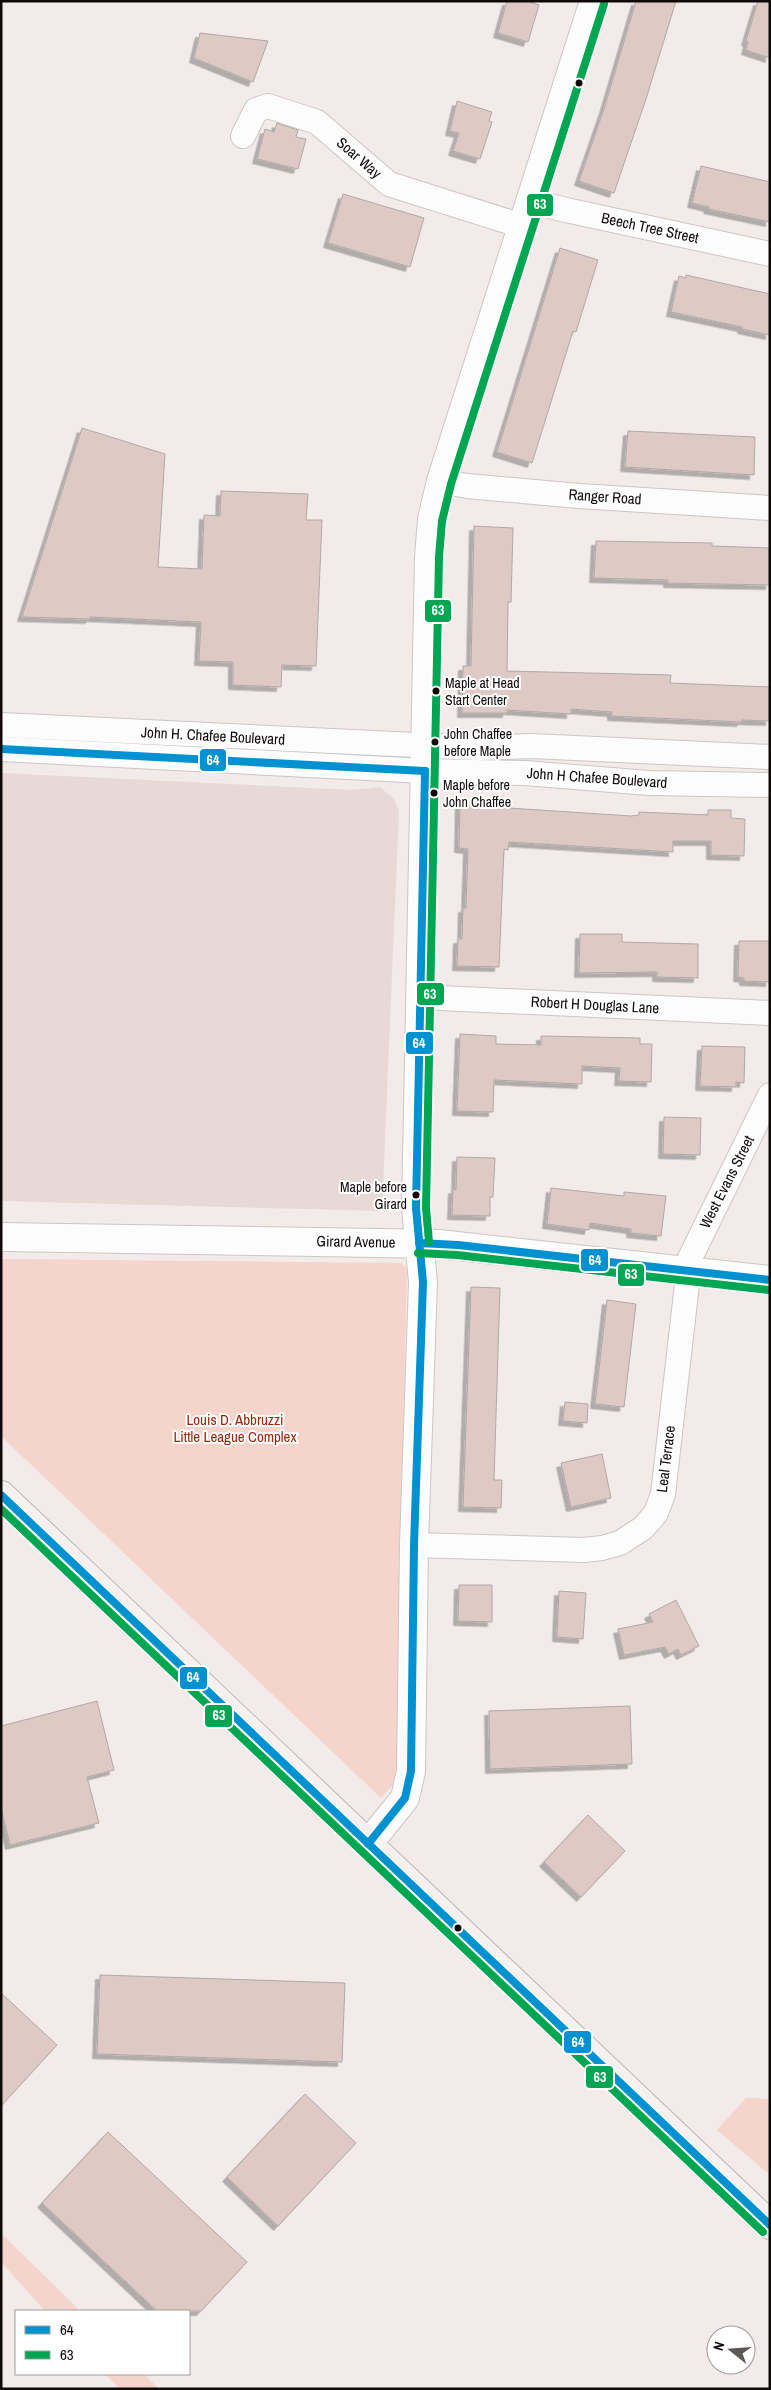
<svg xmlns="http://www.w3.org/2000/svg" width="771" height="2390" font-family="'Archivo Narrow',sans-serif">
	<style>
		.built { fill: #e8d9d6 }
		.green { fill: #f5d4cc }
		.building { fill: #dfc9c4; stroke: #aea9a8; filter: url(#shadow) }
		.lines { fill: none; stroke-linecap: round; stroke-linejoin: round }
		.minor-casing { stroke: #ccc6c4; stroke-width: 26 }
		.tertiary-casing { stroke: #ccc6c4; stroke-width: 30 }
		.trunk-casing { stroke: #c1b6b4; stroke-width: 30 }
		.minor { stroke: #fdfcfc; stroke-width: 24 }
		.tertiary { stroke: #fdfcfc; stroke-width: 28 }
		.trunk { stroke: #f6f0ee; stroke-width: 28 }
		.bus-1-casing { stroke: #fff; stroke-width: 11 }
		.bus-2-casing { stroke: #fff; stroke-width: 11 }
		.bus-1 { stroke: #0092d0; stroke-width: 8 }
		.bus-2 { stroke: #00a651; stroke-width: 8 }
		.bus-dot { fill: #0f0a09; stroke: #fff; stroke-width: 2 }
		.labels { text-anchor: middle; stroke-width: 4; stroke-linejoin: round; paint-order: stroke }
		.bus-label { font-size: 14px; fill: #0f0a09; stroke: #fff; text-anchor: start }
		.street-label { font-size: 15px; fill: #0f0a09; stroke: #fff }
		.park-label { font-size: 15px; fill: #98260d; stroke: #fff }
		.line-badge { stroke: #fff; stroke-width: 2 }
		.badge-label { font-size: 14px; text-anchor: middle; font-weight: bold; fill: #fff }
	</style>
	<defs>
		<filter id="shadow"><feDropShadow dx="-4.5" dy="4.5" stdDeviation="0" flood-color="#0004"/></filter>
	</defs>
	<rect width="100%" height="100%" fill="#f2ebe9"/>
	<!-- built -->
	<path class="built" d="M1,773L352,790L380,787L394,799L399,811L382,1211L1,1201Z"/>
	<!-- green -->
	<g class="green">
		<path d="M1,1259L400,1263L407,1268L399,1613L401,1758L393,1785L381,1798L1,1436Z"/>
		<path d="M746,2098L770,2099V2175L717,2130Z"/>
		<path d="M1,2233L80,2311H45L1,2262Z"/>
		<path d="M105,2374H144L159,2389H120Z"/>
	</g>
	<!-- building -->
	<g class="building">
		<path d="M507,1H527L539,5L528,42L498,33Z"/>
		<path d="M636,1H676L646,99L614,193L579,181L604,109Z"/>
		<path d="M758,1H770V58L746,50L748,42L746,41Z"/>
		<path d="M200,33L268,41L253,82L194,58Z"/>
		<path d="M457,101L492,112L489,121L492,122L480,159L453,151L459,133L450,131Z"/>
		<path d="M277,123L298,130L296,137L306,139L298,169L257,159L265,129L274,132Z"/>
		<path d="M701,166L770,182V222L708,209L709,207L692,203Z"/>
		<path d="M343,194L424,218L410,267L328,243Z"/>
		<path d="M560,248L598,260L576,332L573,331L532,463L497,452Z"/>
		<path d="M686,275L770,294V335L742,329V327L671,312L679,276L686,278Z"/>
		<path d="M82,428L165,454L158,567L202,569L204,515L220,516L221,491L308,494L306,520H322L316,666L282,665L281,687L233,685V662L199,661L201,622L90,617V619L22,617Z"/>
		<path d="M628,431L755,437L754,475L625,467Z"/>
		<path d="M474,526L513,528L511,602H508L507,671L671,675L670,683L770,687V721L742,720L741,722L612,716V712L571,709V714L507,710V713H462L463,666H471Z"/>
		<path d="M596,541L712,543V546L770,548V585L668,583V580L594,578Z"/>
		<path d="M460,802L510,804L509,808L631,816L639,815V812L708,815V810H731V818L745,819L744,856L711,855V841H673V852L509,842L508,850L504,849L499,967L457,966L458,939H462L463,908H466L468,849L459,848Z"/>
		<path d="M580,934H622V942L698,944V978L657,977V972L579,973Z"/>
		<path d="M739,941H770V982L744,981V978L738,977Z"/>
		<path d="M460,1034L496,1036V1044L541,1045V1036L640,1038V1044H652L651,1082L619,1081L620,1068L582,1066V1084L494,1080L493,1112L457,1111Z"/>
		<path d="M702,1046L745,1047L744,1083L736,1082V1087L700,1086Z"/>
		<path d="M664,1117L701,1118L700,1155L663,1154Z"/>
		<path d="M457,1157L495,1158L493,1197H490V1216L452,1215L453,1189L456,1190Z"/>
		<path d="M551,1188L624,1196V1192L666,1196L661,1236L631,1233V1229L590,1223L589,1230L547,1224Z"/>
		<path d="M471,1287L500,1288L494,1480H502L501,1508L463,1507Z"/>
		<path d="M607,1300L636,1304L624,1407L595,1404Z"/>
		<path d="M565,1402L588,1404L587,1423L563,1421Z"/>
		<path d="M602,1454L611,1498L571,1507L561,1463Z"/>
		<path d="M459,1585H492V1622L458,1621Z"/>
		<path d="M559,1591L586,1593L583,1639L557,1637Z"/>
		<path d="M676,1600L699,1646L681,1655L678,1649L669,1654L665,1647L624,1655L618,1629L653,1622L649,1614Z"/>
		<path d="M97,1701L114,1770L87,1777L99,1823L10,1845L1,1808V1726Z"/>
		<path d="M630,1706L632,1764L490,1769L489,1711Z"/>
		<path d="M588,1815L625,1851L581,1897L544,1862Z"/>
		<path d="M100,1975L345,1983L342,2062L97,2054Z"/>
		<path d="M1,1993L57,2045L1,2106Z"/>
		<path d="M305,2094L356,2143L278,2226L227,2177Z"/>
		<path d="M108,2132L247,2262L201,2311H157L42,2203Z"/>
	</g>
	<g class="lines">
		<defs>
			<g id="minor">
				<path d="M243,136L256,110L268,106L317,122L389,184L522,226"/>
				<path d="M530,201L566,210L770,254"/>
				<path d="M441,481L467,486L579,496L770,508"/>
				<path d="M1,725L478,748L531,746L770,757"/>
				<path d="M1,749L425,771L525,773L649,783L770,785"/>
				<path d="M419,997L770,1013"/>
				<path d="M414,1545L584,1550L602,1548L620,1543L643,1528L656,1513L663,1494L690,1258L770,1095"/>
			</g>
			<g id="tertiary">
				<path d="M1,1237L439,1244L770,1280"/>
				<path d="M368,1844L405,1798L411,1771L414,1545L423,1282L416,1208L429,557L432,519L441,481L594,1"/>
			</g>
			<path id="trunk" d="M1,1495L770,2225"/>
		</defs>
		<!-- minor casing -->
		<use href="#minor" class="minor-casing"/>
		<!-- tertiary casing -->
		<use href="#tertiary" class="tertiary-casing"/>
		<!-- trunk casing -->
		<use href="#trunk" class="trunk-casing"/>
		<!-- minor -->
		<use href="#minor" class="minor"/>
		<!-- tertiary -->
		<use href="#tertiary" class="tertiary"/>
		<!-- trunk -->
		<use href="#trunk" class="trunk"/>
		<defs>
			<g id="bus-1">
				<path d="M1,749L425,771"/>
				<path d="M419,1243L458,1245L770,1280"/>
				<path d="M1,1495L770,2225"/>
				<path d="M368,1844L405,1798L411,1771L414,1545L423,1282L416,1208L425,771"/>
			</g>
			<g id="bus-2">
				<path d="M429,1242L426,1208L439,557L442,521L451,484L604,4"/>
				<path d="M418,1253L457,1255L769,1290"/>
				<path d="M1,1509L763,2232"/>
			</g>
		</defs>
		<!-- bus-1 casing -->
		<use href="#bus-1" class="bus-1-casing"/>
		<!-- bus-2 casing -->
		<use href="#bus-2" class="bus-2-casing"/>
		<!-- bus-1 -->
		<use href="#bus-1" class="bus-1"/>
		<!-- bus-2 -->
		<use href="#bus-2" class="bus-2"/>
	</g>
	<!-- markers -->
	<g class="bus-dot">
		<circle cx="579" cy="83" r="4.5"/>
		<circle cx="436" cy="691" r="4.5"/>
		<circle cx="435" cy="742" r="4.5"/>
		<circle cx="434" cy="793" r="4.5"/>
		<circle cx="416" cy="1195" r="4.5"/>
		<circle cx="458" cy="1928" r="4.5"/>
	</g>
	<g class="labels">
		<!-- bus labels -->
		<g class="bus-label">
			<text x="445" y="688">Maple at Head<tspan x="445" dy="17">Start Center</tspan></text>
			<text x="444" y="739">John Chaffee<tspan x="444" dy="17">before Maple</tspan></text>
			<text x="443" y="790">Maple before<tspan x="443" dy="17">John Chaffee</tspan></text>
			<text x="407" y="1192" text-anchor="end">Maple before<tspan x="407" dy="17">Girard</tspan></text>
		</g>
		<!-- street labels -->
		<g class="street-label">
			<text transform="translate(359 158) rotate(41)" y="5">Soar Way</text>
			<text transform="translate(650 228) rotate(12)" y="5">Beech Tree Street</text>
			<text transform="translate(605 497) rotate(4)" y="5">Ranger Road</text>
			<text transform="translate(213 736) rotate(3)" y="5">John H. Chafee Boulevard</text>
			<text transform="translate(597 778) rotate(4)" y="5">John H Chafee Boulevard</text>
			<text transform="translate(595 1005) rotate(3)" y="5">Robert H Douglas Lane</text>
			<text transform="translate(727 1182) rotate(-63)" y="5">West Evans Street</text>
			<text transform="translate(356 1242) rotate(1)" y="5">Girard Avenue</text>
			<text transform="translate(666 1459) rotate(-83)" y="5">Leal Terrace</text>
		</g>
		<!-- park labels -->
		<g class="park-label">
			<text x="235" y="1425">Louis D. Abbruzzi<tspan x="235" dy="17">Little League Complex</tspan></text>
		</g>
	</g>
	<g class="line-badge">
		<rect x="526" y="193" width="28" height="24" rx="5" fill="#00a651"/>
		<rect x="424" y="599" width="28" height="24" rx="5" fill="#00a651"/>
		<rect x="199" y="748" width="28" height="24" rx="5" fill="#0092d0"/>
		<rect x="416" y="982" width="29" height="24" rx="5" fill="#00a651"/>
		<rect x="405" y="1031" width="29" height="24" rx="5" fill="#0092d0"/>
		<rect x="580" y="1248" width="29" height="24" rx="5" fill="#0092d0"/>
		<rect x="617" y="1263" width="28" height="24" rx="5" fill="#00a651"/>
		<rect x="179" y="1666" width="29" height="24" rx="5" fill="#0092d0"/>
		<rect x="204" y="1704" width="29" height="24" rx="5" fill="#00a651"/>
		<rect x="563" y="2030" width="29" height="24" rx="5" fill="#0092d0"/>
		<rect x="585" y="2065" width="29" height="24" rx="5" fill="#00a651"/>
	</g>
	<g class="badge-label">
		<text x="540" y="209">63</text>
		<text x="438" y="615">63</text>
		<text x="213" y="765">64</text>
		<text x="430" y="999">63</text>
		<text x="419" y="1048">64</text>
		<text x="595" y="1265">64</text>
		<text x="631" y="1279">63</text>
		<text x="193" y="1682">64</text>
		<text x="219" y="1720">63</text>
		<text x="578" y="2047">64</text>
		<text x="600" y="2082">63</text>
	</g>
	<!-- border -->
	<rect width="771" height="2390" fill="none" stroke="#0f0a09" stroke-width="5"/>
	<!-- legend -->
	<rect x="15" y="2310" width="175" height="65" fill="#ffffff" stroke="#9f9d9d"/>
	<rect x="25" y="2326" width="25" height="8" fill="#0092d0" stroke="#9f9d9d"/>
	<text x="60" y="2335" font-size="15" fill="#0f0a09">64</text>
	<rect x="25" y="2351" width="25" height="8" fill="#00a651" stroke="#9f9d9d"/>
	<text x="60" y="2360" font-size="15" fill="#0f0a09">63</text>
	<!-- north arrow -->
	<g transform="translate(731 2350) rotate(287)"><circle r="24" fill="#ffffff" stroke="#9f9d9d"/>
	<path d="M0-4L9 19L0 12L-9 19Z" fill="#5e5957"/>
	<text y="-8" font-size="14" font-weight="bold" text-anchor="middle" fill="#0f0a09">N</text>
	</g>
</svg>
